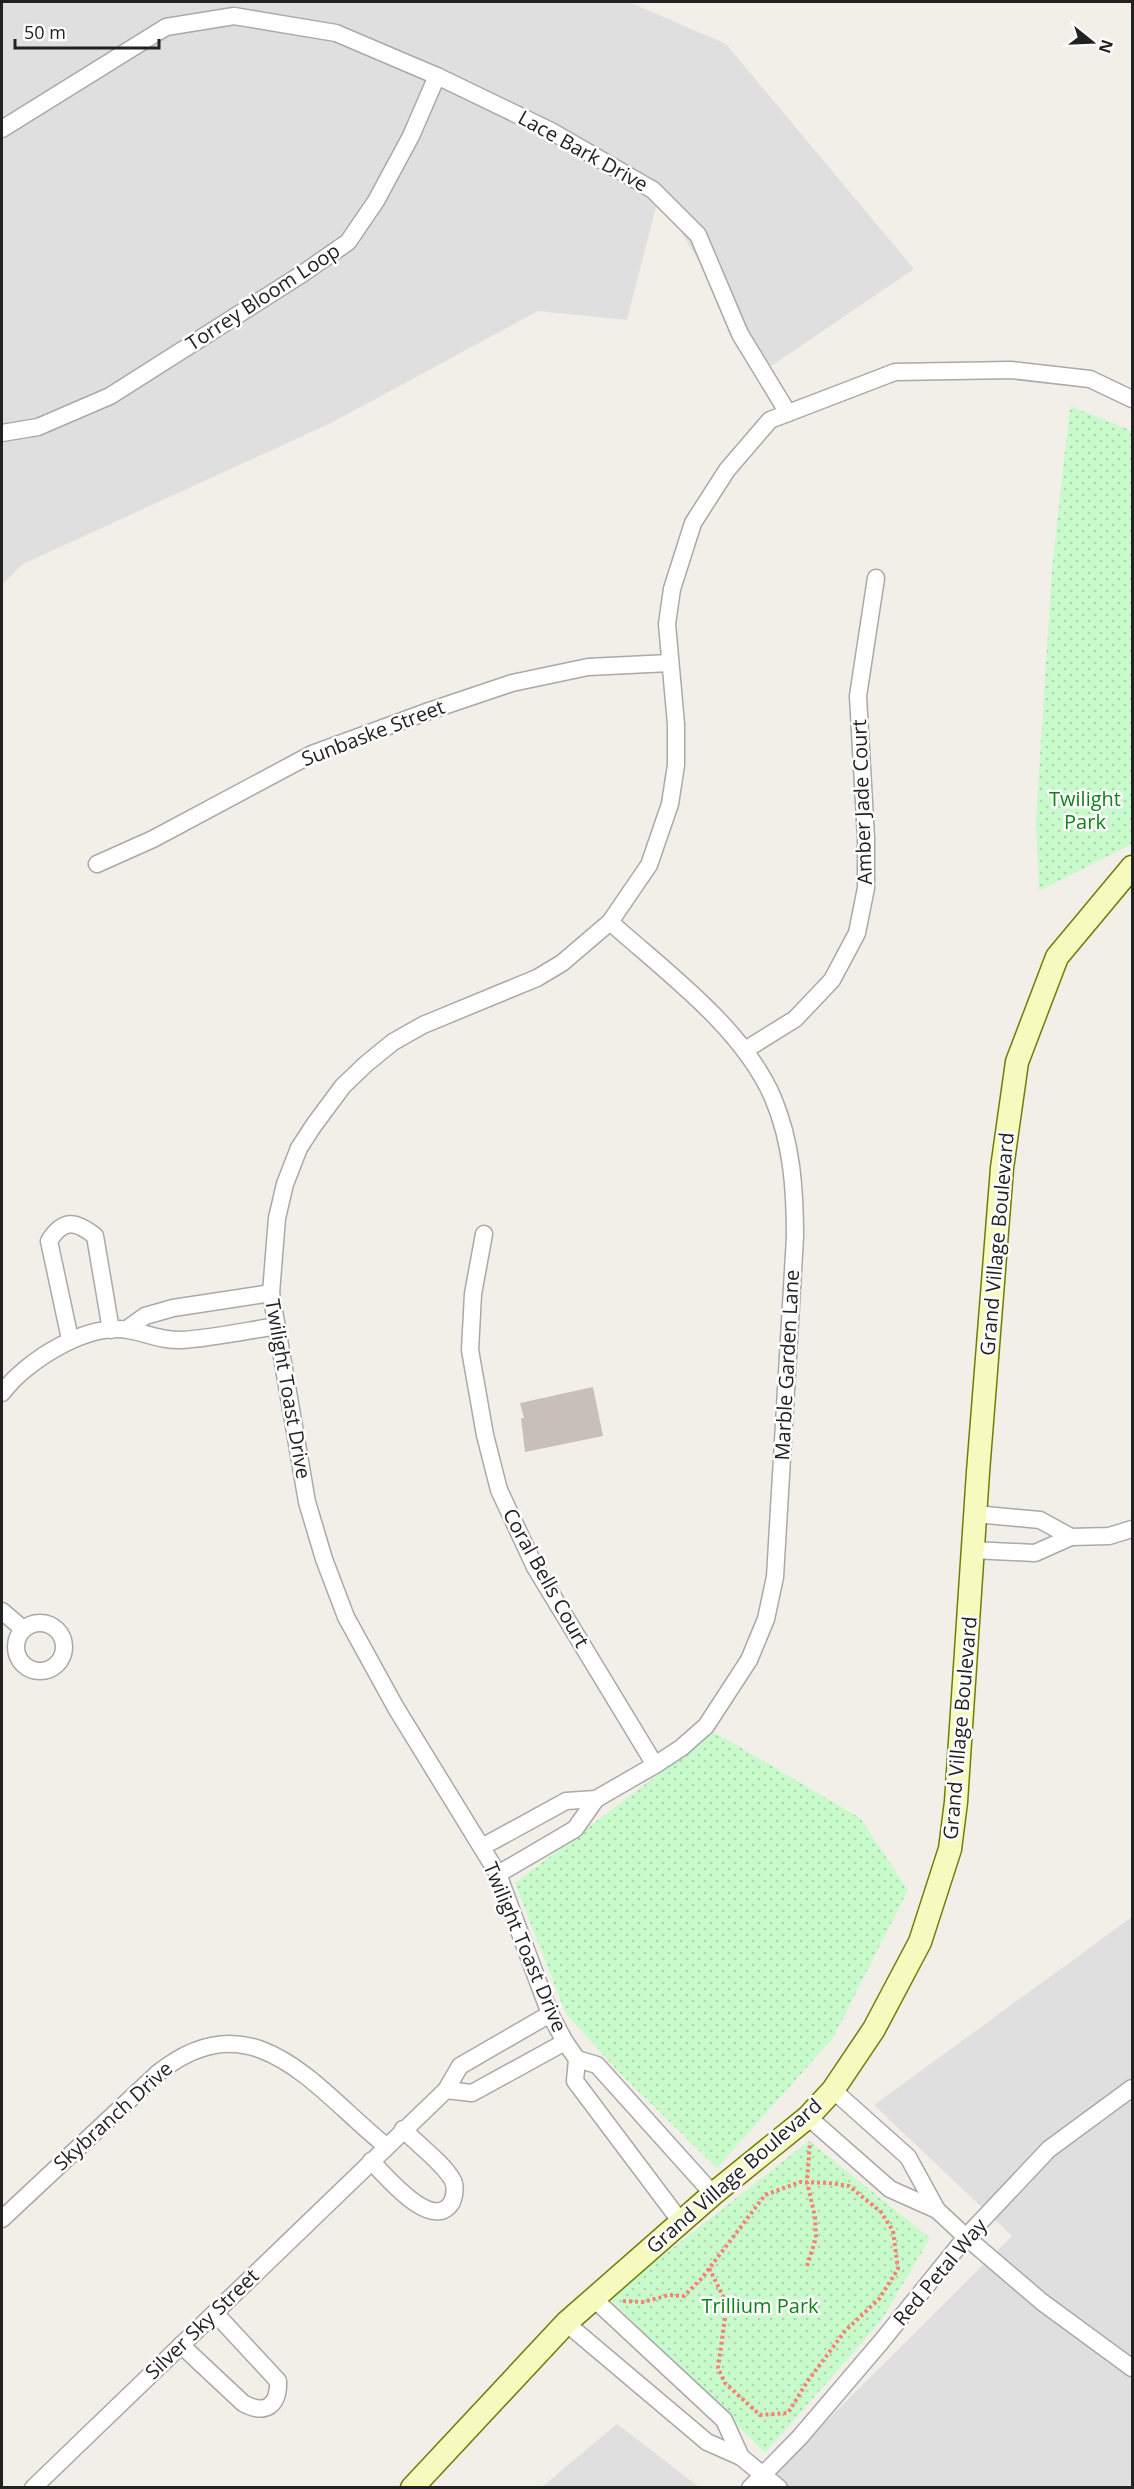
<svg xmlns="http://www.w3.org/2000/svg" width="1134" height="2489" font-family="'Open Sans',sans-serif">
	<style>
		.residential { fill: #e0dfdf }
		.park { fill: url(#park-dots) }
		.building { fill: #c7bfb8 }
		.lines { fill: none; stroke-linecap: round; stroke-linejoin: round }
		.street-casing { stroke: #a9a9a9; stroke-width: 19 }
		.secondary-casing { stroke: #707d05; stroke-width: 25 }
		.path { stroke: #fa8072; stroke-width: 4; stroke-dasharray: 3 3; stroke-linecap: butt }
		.street { stroke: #fff; stroke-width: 16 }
		.secondary { stroke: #f7fabf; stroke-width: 22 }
		.labels { text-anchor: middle; stroke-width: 5; stroke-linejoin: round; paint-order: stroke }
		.street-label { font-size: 20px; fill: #222; stroke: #fff }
		.park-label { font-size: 20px; fill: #0c8416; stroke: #fff }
	</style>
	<defs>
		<pattern id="park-dots" width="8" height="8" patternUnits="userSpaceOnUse" patternTransform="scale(1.5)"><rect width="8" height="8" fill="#c8facc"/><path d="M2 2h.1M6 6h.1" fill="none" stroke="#acd6af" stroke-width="1.8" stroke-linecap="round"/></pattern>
	</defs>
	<rect width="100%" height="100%" fill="#f2efe9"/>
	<!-- residential -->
	<g class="residential">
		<path d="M2,2H629L726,44L914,269L764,371L659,195L627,320L538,311L331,423L23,564L2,585Z"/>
		<path d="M1132,1917V2487L759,2488L1012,2236L874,2105Z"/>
		<path d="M617,2424L699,2487H542Z"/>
	</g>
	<!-- park -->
	<g class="park">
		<path d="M1070,406L1132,431V844L1039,891L1036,820L1052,569Z"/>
		<path d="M714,1732L860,1818L908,1890L833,2038L717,2168L619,2072L566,2014L515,1883Z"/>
		<path d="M809,2141L930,2238L881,2321L765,2453L609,2298Z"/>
	</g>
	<!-- building -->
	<path class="building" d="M593,1387L603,1436L525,1452L521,1418H524L520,1403Z"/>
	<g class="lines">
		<defs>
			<g id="street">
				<path d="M2,129L166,27L234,16L336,33L437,76L551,131L653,190L698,235L740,334L788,413"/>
				<path d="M2,433L38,427L110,396L302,274L348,242L376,201L411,136L437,76"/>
				<path d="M97,864L153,839L312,754L429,711L512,683L588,667L669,663"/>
				<path d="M745,1050L795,1019L832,980L857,933L866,888V838L858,696L876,578"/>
				<path d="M484,1234L473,1294L470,1350L485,1435L499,1490L535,1567L655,1765"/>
				<path d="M127,1329L145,1316L173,1308L271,1293"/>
				<path d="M70,1339L49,1241C63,1219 75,1220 95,1236L111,1330"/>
				<path d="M2,1393C26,1361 86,1323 128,1330C146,1333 162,1341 182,1340C213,1338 245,1331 277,1326"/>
				<path d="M975,1514L1040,1520L1071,1537"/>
				<path d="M973,1550L1035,1553L1071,1537L1109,1536L1132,1529"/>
				<path d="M2,1611L23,1629"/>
				<circle cx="40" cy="1647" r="24"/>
				<path d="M482,1847L566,1801L596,1799L655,1765L681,1748L706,1726L749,1660L766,1619L775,1577L795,1237C795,1190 792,1143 773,1098C743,1028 666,972 610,922"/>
				<path d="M498,1874L575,1829L596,1799"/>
				<path d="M577,2059L575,2081L681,2222"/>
				<path d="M446,2090L472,2093L565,2042"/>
				<path d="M833,2090L908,2157L937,2210L966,2237L1042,2302L1132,2368"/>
				<path d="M808,2117L890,2189L937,2210"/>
				<path d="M371,2161C385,2175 433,2234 452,2202C455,2195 456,2185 452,2179C442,2162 417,2144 403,2129"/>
				<path d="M713,2194L597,2065L577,2059L565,2042L550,2014L498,1874L396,1708L346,1617L324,1559L307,1502L271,1293L277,1218L285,1184L299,1148L314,1125L343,1086L366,1064L393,1042L423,1025L537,978L562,963L610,922L649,865L670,804L676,765V724L667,624L672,589L693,523L727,470L770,420L895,372L1011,370L1090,379L1132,399"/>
				<path d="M2,2219L158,2073C254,1996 315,2089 386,2146"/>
				<path d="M593,2298L724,2420L741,2457"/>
				<path d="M566,2323L707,2442L741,2457L779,2488"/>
				<path d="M181,2345L243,2403C264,2415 279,2407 278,2381L215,2313"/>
				<path d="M33,2488L446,2090L460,2066L550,2014"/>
				<path d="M750,2488L800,2437L881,2342L966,2237L1049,2149L1132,2088"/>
			</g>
			<path id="secondary" d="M412,2488L566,2323L713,2194L808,2117L833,2090L874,2029L920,1942L950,1849L956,1802L978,1472L1002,1168L1017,1062L1057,957L1132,867"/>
		</defs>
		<!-- street casing -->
		<use href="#street" class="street-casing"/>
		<!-- secondary casing -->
		<use href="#secondary" class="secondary-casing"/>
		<!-- path -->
		<g class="path">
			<path d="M807,2266L816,2238L815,2217L807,2182L810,2142"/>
			<path d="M623,2301L643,2302L669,2295L684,2296L702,2278L765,2195L800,2182L829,2183L849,2186L881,2212L893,2231L898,2269L879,2299L845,2331L807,2382L788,2413L760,2415L725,2383L718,2368L727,2304L709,2268"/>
		</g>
		<!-- street -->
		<use href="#street" class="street"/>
		<!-- secondary -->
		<use href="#secondary" class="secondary"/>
	</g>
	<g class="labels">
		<!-- street labels -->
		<g class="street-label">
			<text transform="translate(583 151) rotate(29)" y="7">Lace Bark Drive</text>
			<text transform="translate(263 297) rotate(-33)" y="7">Torrey Bloom Loop</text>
			<text transform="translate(373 733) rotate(-21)" y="7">Sunbaske Street</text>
			<text transform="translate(862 802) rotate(-92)" y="7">Amber Jade Court</text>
			<text transform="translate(997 1244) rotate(-85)" y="7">Grand Village Boulevard</text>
			<text transform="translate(787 1365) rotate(-87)" y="7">Marble Garden Lane</text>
			<text transform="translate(288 1389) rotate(80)" y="7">Twilight Toast Drive</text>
			<text transform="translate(546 1578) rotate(61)" y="7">Coral Bells Court</text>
			<text transform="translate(960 1728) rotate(-85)" y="7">Grand Village Boulevard</text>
			<text transform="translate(525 1947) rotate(67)" y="7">Twilight Toast Drive</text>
			<text transform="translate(113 2116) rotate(-42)" y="7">Skybranch Drive</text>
			<text transform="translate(734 2176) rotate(-41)" y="7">Grand Village Boulevard</text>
			<text transform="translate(940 2272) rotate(-50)" y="7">Red Petal Way</text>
			<text transform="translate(202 2324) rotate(-44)" y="7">Silver Sky Street</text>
		</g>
		<!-- park labels -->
		<g class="park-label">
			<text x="1085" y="806">Twilight<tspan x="1085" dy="23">Park</tspan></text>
			<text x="760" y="2313">Trillium Park</text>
		</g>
	</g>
	<!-- border -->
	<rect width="1134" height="2489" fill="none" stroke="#222222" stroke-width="6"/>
	<!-- north arrow -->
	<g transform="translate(1092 42) rotate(108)" stroke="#ffffff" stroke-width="4.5" paint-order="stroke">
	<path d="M0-4.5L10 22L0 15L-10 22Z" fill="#222222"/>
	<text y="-9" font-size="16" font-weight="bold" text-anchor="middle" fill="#222222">N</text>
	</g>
	<!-- scale -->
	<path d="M15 39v9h144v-9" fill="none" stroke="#222222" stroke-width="3"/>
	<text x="24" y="39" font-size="18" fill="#222222" stroke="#ffffff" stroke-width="4.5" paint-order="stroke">50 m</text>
</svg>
